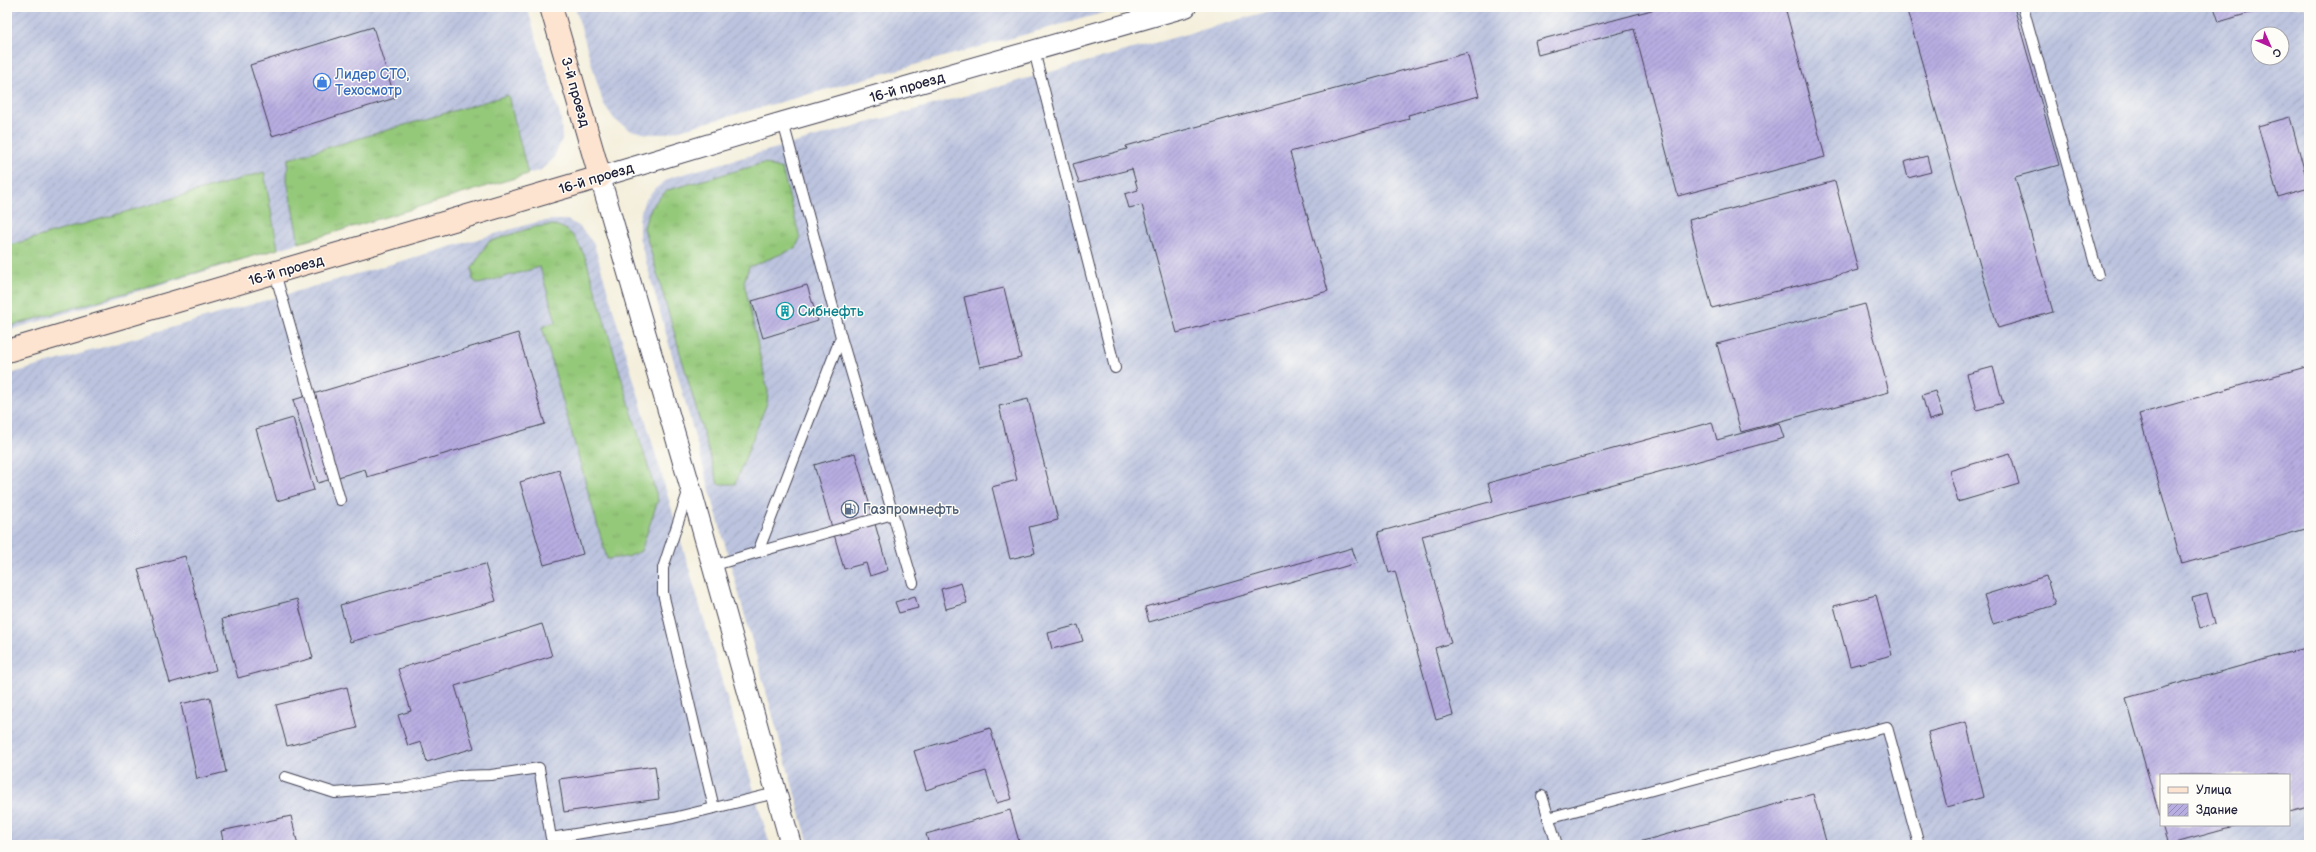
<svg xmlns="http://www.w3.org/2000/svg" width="2316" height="852" font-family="'Balsamiq Sans',sans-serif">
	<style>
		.industrial { fill: url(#industrial-furrows); fill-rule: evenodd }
		.grass { fill: url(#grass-tufts); stroke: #5c765a }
		.building { fill: url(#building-hatch) }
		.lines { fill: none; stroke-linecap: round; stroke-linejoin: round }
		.lane-casing { stroke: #424153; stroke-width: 12 }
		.street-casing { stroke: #424153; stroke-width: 22 }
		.secondary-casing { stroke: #424153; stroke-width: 24 }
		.lane { stroke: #fff; stroke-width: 10 }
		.street { stroke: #fff; stroke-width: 20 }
		.secondary { stroke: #fde4d0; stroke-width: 22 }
		.labels { text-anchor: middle; stroke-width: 3; stroke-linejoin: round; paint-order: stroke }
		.shop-label { font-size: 14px; fill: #366cbe; stroke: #fdfcf7; text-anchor: start }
		.street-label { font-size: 14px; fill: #22223b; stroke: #fdfcf7 }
		.culture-label { font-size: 14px; fill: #0d838f; stroke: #fdfcf7; text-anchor: start }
		.service-label { font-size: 14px; fill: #4e5e75; stroke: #fdfcf7; text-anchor: start }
	</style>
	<defs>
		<pattern id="industrial-furrows" width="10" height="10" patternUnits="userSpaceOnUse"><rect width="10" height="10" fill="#bbc3de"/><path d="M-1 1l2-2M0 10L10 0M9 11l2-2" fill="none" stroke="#a0a7bf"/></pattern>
		<pattern id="grass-tufts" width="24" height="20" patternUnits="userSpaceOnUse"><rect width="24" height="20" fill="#95c97a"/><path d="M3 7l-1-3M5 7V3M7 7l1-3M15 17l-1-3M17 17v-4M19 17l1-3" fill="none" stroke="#80ac6a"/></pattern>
		<pattern id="building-hatch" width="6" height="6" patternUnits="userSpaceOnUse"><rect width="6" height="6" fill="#b8ade1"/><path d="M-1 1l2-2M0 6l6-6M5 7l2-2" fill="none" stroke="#958cb8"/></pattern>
	</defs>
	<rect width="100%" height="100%" fill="#fdfcf7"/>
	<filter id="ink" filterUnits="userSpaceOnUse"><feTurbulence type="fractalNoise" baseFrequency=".025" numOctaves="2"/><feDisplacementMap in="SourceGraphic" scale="8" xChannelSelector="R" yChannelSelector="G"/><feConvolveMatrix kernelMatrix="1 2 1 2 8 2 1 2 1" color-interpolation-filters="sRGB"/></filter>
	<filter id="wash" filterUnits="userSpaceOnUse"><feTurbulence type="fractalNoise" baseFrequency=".012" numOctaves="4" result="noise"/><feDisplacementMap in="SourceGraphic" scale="16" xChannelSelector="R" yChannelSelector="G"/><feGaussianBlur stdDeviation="0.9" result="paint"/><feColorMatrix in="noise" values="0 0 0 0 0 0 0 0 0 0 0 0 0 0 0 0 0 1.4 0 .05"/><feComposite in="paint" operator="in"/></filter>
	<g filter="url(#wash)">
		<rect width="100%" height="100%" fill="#f4efdc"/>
		<!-- industrial -->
		<g class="industrial">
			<path d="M7,7H527L561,119L562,139L553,159L541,170L7,331Z"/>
			<path d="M575,7H1124L665,134H648L630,130L615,120L603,103Z"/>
			<path d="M1284,7H2309V845H809L639,237V219L644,202L656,188L669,178ZM2258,34H2282V58H2258ZM2161,775H2289V825H2161Z"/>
			<path d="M553,220H567L579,226L594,244L770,845H7V375L537,222Z"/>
		</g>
		<!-- grass -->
		<g class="grass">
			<path d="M508,95L528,174L299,243L287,180L288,159Z"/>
			<path d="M764,163L782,169L800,238L796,248L749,267L744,282L768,392L767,403L735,484H718L644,228C648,211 654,201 668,190Z"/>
			<path d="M264,172L278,249L7,327V246Z"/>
			<path d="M554,225C573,229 578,242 586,259L658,500L641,551L628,557L607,559L542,327L556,322L540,267L479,284L473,280L472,268L488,242L534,227Z"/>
		</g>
		<g id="blocks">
			<!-- building -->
			<g class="building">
				<path d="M1663,7H1785L1825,157L1678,196L1634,29L1538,55L1535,41Z"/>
				<path d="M1906,7H2014L2059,165L2015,177L2053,312L1998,328Z"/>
				<path d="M2214,7H2255L2256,11L2219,22Z"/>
				<path d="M373,27L395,98L272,136L250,65Z"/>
				<path d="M1467,53L1479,96L1408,115L1409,119L1290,152L1328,291L1177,333L1142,205L1129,208L1125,194L1138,190L1132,169L1079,183L1073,164L1127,149L1126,146Z"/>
				<path d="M2290,117L2309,188L2278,197L2258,126Z"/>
				<path d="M1927,156L1931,172L1908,178L1904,162Z"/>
				<path d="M1835,181L1858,270L1712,308L1689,220Z"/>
				<path d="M807,285L818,321L763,338L752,301Z"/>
				<path d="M1004,288L1021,358L980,367L964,297Z"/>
				<path d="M1865,304L1889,392L1741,432L1717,344Z"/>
				<path d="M518,333L545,424L367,477L365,469L318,483L293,400Z"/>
				<path d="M2309,366V528L2182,564L2139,414Z"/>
				<path d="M1993,367L2003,403L1977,410L1967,374Z"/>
				<path d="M1935,391L1943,416L1929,420L1922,395Z"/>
				<path d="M1028,399L1058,520L1029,527L1035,553L1010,559L992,487L1017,480L999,406Z"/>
				<path d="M293,418L314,490L277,501L256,429Z"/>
				<path d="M1712,422L1717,440L1779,423L1784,438L1422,536L1451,643L1435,648L1453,715L1436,720L1395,571L1389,573L1378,532L1493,501L1488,483Z"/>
				<path d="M855,453L888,570L870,576L866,563L844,569L814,465Z"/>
				<path d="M2010,453L2019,484L1958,502L1949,471Z"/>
				<path d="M559,470L583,554L544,565L520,482Z"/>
				<path d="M1352,548L1357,563L1149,622L1145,607Z"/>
				<path d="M185,556L216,670L170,683L138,569Z"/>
				<path d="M485,564L496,601L350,642L340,605Z"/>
				<path d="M2046,576L2055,605L1993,624L1984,595Z"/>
				<path d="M961,583L967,603L946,609L941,589Z"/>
				<path d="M2207,594L2215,624L2200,628L2192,598Z"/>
				<path d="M1876,595L1892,655L1850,666L1834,606Z"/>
				<path d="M915,596L918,608L899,613L895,602Z"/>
				<path d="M297,599L313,658L238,678L222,619Z"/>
				<path d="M542,624L552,656L455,686L474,748L427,762L421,742L408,746L398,715L411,711L398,669Z"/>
				<path d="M1078,625L1083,641L1052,649L1048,633Z"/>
				<path d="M2309,647V807L2289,812V775H2161V820L2126,698Z"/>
				<path d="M347,687L357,728L287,746L276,705Z"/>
				<path d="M210,697L226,772L197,779L181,704Z"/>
				<path d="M1966,722L1984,797L1947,807L1928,732Z"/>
				<path d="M990,728L1012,799L996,803L986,771L926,790L914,751Z"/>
				<path d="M655,766L659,799L564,812L559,779Z"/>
				<path d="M1813,794L1827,845H1628Z"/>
				<path d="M1010,810L1020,845H929L926,834Z"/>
				<path d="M291,816L298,845H224L221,831Z"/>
				<path d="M2162,825H2241L2168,845Z"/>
			</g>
		</g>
	</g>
	<g filter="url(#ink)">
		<use href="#blocks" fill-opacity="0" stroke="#424153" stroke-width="1"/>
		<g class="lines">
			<defs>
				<g id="lane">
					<path d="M2023,7L2098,275"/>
					<path d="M1034,51L1115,368"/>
					<path d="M275,273L340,500"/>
					<path d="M841,337L913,583"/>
					<path d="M688,492L663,568V593L714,808"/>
					<path d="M758,552L893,514"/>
					<path d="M712,566L758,552L841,337L783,122"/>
					<path d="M285,777L335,793L407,787L458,776L491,775L539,768L551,838L673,818L776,793"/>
					<path d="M1542,796L1557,845"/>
					<path d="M1548,818L1887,727L1919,845"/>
				</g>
				<path id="street" d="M791,845L690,486L600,177L783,122L1186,7"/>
				<path id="secondary" d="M7,351L600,177L551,7"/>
			</defs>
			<!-- lane casing -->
			<use href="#lane" class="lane-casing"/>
			<!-- street casing -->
			<use href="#street" class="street-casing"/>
			<!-- secondary casing -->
			<use href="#secondary" class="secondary-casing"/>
			<!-- lane -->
			<use href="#lane" class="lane"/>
			<!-- street -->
			<use href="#street" class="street"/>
			<!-- secondary -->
			<use href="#secondary" class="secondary"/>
		</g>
	</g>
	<!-- icons -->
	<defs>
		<symbol id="shop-ring" viewBox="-11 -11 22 22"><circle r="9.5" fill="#fdfcf7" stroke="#3f7fe0" stroke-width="1.5"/><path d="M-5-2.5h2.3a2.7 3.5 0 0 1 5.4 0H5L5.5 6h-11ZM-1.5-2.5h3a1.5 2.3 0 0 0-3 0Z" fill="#3f7fe0"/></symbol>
		<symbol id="building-ring" viewBox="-11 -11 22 22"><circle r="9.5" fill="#fdfcf7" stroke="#0f9aa8" stroke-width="1.5"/><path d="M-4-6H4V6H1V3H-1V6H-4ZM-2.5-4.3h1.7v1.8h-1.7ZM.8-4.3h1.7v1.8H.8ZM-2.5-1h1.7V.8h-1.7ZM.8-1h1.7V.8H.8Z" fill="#0f9aa8"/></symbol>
		<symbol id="fuel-ring" viewBox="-11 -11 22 22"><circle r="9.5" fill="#fdfcf7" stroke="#5c6f8a" stroke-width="1.5"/><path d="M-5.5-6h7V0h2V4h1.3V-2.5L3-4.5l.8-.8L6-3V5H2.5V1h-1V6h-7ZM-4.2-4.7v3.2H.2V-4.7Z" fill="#5c6f8a"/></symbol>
	</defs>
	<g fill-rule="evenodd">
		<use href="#shop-ring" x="312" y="72" width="20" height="20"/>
		<use href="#building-ring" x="775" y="301" width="20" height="20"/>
		<use href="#fuel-ring" x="840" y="499" width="20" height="20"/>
	</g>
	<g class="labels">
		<!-- shop labels -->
		<g class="shop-label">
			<text x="335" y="79">Лидер СТО,<tspan x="335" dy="16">Техосмотр</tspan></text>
		</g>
		<!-- street labels -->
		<g class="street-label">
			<text transform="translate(907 87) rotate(-16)" y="5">16-й проезд</text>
			<text transform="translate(576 92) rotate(74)" y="5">3-й проезд</text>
			<text transform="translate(596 178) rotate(-17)" y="5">16-й проезд</text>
			<text transform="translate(286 270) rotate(-16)" y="5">16-й проезд</text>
		</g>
		<!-- culture labels -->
		<g class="culture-label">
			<text x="798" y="316">Сибнефть</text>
		</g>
		<!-- service labels -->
		<g class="service-label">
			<text x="863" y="514">Газпромнефть</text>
		</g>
	</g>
	<!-- margin -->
	<rect width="2316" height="852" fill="none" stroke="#fdfcf7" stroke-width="24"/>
	<!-- legend -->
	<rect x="2160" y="774" width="130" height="52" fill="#fdfcf7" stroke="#a5a5ac"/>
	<rect x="2168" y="787" width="20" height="6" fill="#fde4d0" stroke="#a5a5ac"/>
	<text x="2196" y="794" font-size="12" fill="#22223b">Улица</text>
	<rect x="2168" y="804" width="20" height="12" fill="url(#building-hatch)" stroke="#a5a5ac"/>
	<text x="2196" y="814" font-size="12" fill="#22223b">Здание</text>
	<!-- north arrow -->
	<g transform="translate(2270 46) rotate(135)"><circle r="19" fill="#fdfcf7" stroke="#a5a5ac"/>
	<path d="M0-3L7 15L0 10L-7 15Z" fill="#b5179e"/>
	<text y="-6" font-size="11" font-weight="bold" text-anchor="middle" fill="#22223b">С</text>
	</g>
</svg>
